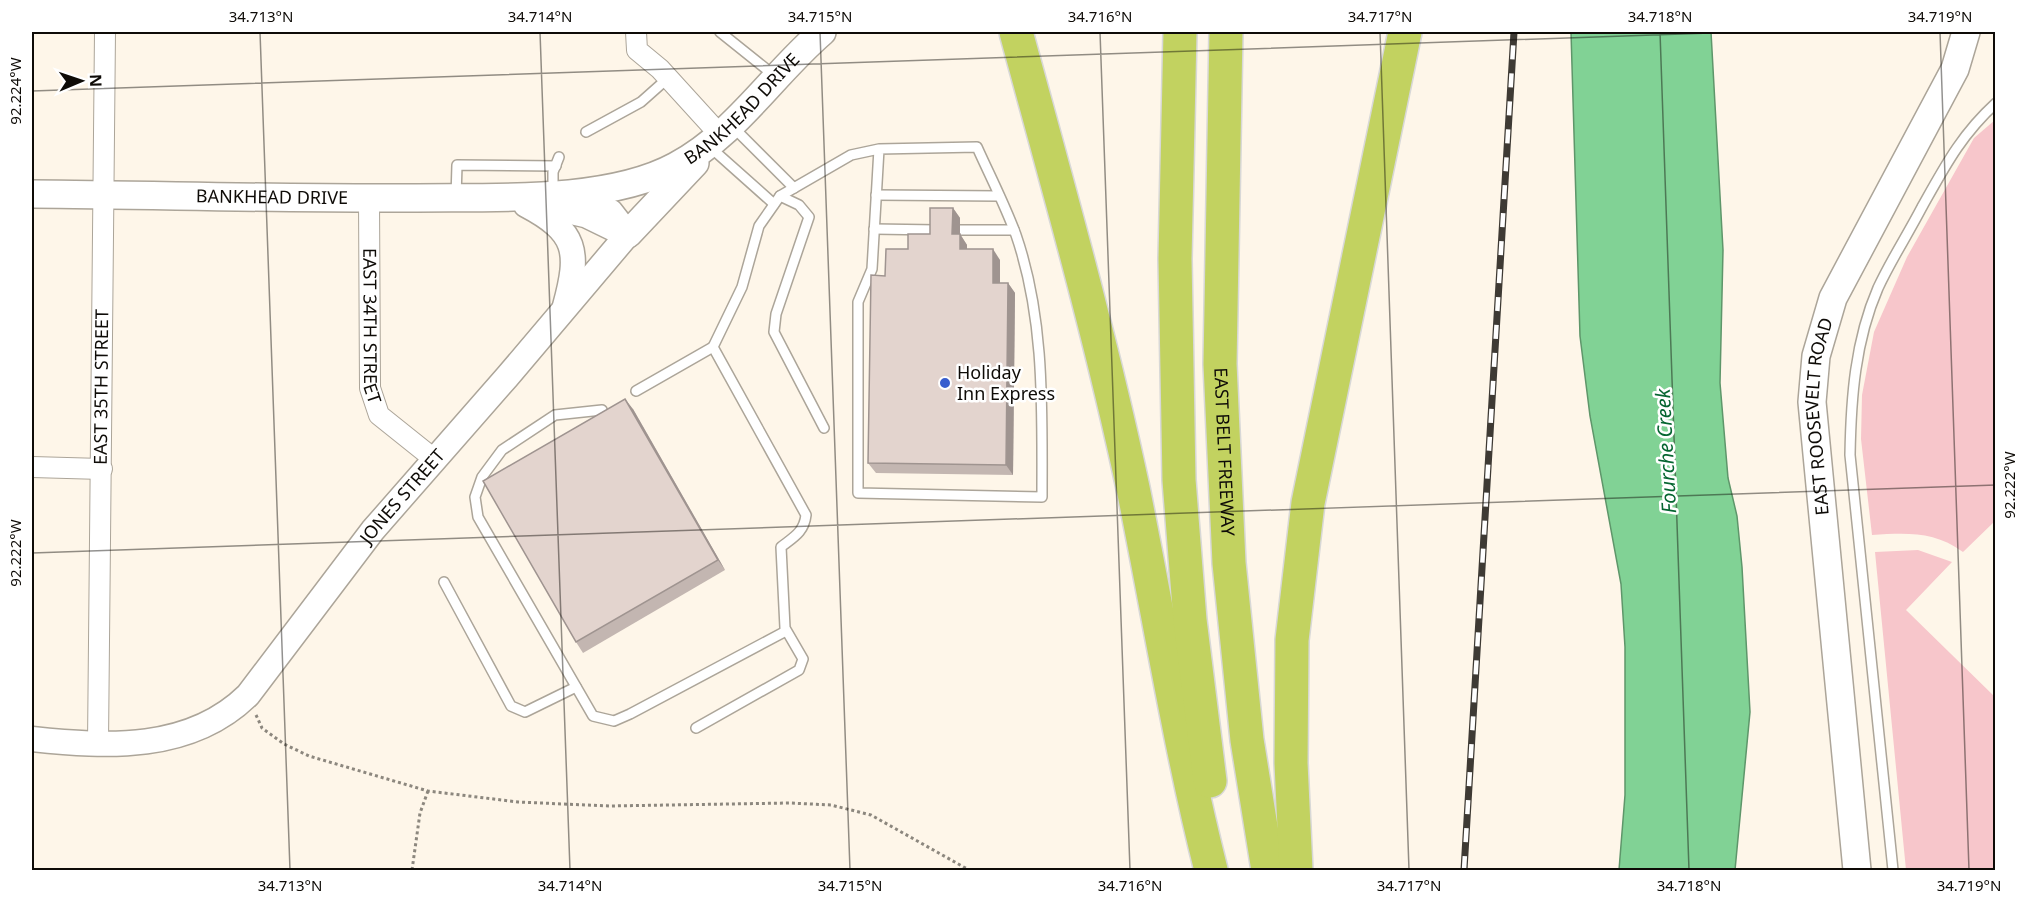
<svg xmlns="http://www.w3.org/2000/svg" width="2027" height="902" font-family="'Noto Sans',sans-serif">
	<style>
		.green { fill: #f7c6cb }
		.water { fill: #81d295; stroke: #5e966a; stroke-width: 1.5 }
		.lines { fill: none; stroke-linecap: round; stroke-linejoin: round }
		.service-casing { stroke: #aca599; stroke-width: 12 }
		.minor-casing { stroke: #aca599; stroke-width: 22 }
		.tertiary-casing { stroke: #aca599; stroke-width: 27 }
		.secondary-casing { stroke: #aca599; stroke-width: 30 }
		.motorway-casing { stroke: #d8d8d7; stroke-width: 36 }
		.path { stroke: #8c877e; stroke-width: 3; stroke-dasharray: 3 3; stroke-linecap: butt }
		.service { stroke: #fff; stroke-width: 9 }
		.minor { stroke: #fff; stroke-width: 20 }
		.tertiary { stroke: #fff; stroke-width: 24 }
		.secondary { stroke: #fff; stroke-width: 27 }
		.motorway { stroke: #c2d260; stroke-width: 33 }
		.rail-casing { stroke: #3e3a34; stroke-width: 7 }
		.rail { stroke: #fff; stroke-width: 4.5; stroke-dasharray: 14; stroke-linecap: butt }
		.wall { fill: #c3b6b1 }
		.shaded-wall { fill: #9f9490 }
		.building { fill: #e3d4ce; stroke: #9f9490; stroke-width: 1.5 }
		.ticks { fill: none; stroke: #0e0b07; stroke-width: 1.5; stroke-opacity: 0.45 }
		.poi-dot { fill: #385dce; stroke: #fff; stroke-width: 2 }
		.labels { text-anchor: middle; stroke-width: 5; stroke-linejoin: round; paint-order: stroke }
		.street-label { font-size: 18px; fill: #0e0b07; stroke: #fff }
		.poi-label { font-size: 18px; fill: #0e0b07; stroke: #fff; text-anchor: start }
		.water-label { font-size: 20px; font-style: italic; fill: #056530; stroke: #fff }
		.neatline { fill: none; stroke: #0e0b07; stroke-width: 2 }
		.ticks-label { font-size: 15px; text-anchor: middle; fill: #0e0b07 }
	</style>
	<rect width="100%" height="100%" fill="#fef6e9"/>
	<!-- green -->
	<g class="green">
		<path d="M1995,120V521L1963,552C1934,531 1907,533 1872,535L1861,439L1862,395L1874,332L1907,257L1974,138Z"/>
		<path d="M1918,550L1952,562L1906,610L1995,697V870H1906L1875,552Z"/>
	</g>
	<!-- water -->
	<path class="water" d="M1571,32H1711L1723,250L1720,383L1728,478L1737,516L1742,567L1750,712L1735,870H1619L1625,795V647L1621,584L1590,416L1580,336Z"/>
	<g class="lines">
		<defs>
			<g id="service">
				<path d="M720,32L775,76"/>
				<path d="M732,126L794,188"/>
				<path d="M586,132L641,102L668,78"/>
				<path d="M710,147L774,204"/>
				<path d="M553,193V172L559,157"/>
				<path d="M876,195L999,196"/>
				<path d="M780,196L799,205L809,217L776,314L774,332L824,428"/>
				<path d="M456,197L457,165L556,166"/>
				<path d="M874,229L937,230"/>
				<path d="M960,230H1014"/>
				<path d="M636,391L713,347"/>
				<path d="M602,410L555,415L502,450L482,477L475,497L478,517L593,716L614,721L630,714L786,631"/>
				<path d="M444,582L511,706L525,712L576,687"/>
				<path d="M696,728L799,670L803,659L785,628L781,547C794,537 804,532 806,515L713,347L742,287L759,226L780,196L851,155L879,149L977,147C990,176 1005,205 1016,235C1045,319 1042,409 1042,497L858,493V302L872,269L879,149"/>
				<path d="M1893,870L1850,455C1851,398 1855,341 1878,288C1891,260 1908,234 1922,207C1945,166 1961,135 1996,103"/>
			</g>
			<g id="minor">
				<path d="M636,32L637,50L660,69L721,136"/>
				<path id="s1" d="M369,198L370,388L379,415L434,459"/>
				<path d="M32,467L102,469"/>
				<path id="s2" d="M98,743L105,32"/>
			</g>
			<g id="tertiary">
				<path d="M526,205C577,232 580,251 565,306"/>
				<path id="s3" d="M32,739C107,747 190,752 248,695L373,530L507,377L628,234L611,212L579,192"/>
			</g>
			<g id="secondary">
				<path id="s4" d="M32,194C160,195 289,199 417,198C494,197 608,203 676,166C736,134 772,75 822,32"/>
				<path d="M539,203L587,214L628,234L695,163"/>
				<path id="s5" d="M1857,870L1812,402L1816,356L1833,298L1955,69L1966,32"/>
			</g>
			<g id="motorway">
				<path d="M1016,32C1057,183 1100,334 1133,488C1159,616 1179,744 1211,870"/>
				<path d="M1180,32L1175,259L1179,480L1190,620L1210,781"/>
				<path id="s6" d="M1226,32L1220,364L1229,563L1247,740L1268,870"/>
				<path d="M1296,870L1291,763L1292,640L1308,503L1405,32"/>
			</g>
		</defs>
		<!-- service casing -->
		<use href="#service" class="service-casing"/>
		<!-- minor casing -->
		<use href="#minor" class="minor-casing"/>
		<!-- tertiary casing -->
		<use href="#tertiary" class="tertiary-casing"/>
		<!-- secondary casing -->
		<use href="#secondary" class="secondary-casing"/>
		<!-- motorway casing -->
		<use href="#motorway" class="motorway-casing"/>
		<!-- path -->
		<g class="path">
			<path d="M256,715L262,728L284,744L309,756L428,791L518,802L609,806L790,803L831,805L871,815L969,870"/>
			<path d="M412,870L420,813L428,791"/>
		</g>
		<!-- service -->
		<use href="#service" class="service"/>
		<!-- minor -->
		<use href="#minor" class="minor"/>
		<!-- tertiary -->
		<use href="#tertiary" class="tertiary"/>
		<!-- secondary -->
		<use href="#secondary" class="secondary"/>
		<!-- motorway -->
		<use href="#motorway" class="motorway"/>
		<defs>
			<path id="rail" d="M1464,870L1514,32"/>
		</defs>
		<!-- rail casing -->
		<use href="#rail" class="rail-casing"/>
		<!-- rail -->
		<use href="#rail" class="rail"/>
	</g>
	<!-- wall -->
	<g class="wall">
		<path d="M953,208L960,218V234L967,245V249L1000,260V283H1008L1015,293L1013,475L876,473L868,463L885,276L908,249L930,234Z"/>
		<path d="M633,409L725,570L583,653L576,642Z"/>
	</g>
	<!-- shaded-wall -->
	<g class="shaded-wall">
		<path d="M953,208L960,218V245L952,234Z"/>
		<path d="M960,234L967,245V259L960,249Z"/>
		<path d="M993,249L1000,260V293L993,283Z"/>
		<path d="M1008,283L1015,293L1013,475L1006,465Z"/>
		<path d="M625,399L633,409L725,570L718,560Z"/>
	</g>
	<!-- building -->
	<g class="building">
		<path d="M930,208H953L952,234H960V249H993V283H1008L1006,465L868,463L871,275L885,276L886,249H908V234H930Z"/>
		<path d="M625,399L718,560L576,642L483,481Z"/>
	</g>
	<!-- ticks -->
	<path class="ticks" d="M260,32L290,870M540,32L570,870M820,32L850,870M1100,32L1130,870M1380,32L1409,870M1660,32L1689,870M1940,32L1969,870M32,91L1739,32M32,553L1996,485"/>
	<!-- markers -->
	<circle class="poi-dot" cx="945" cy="383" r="6"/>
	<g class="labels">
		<!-- street labels -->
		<g class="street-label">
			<text dy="6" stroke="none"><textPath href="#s4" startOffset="736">BANKHEAD DRIVE</textPath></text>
			<text dy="6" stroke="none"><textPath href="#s4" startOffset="240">BANKHEAD DRIVE</textPath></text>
			<text dy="6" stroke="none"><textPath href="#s1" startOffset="128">EAST 34TH STREET</textPath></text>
			<text dy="6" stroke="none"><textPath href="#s2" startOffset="356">EAST 35TH STREET</textPath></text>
			<text dy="6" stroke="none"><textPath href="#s5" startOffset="456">EAST ROOSEVELT ROAD</textPath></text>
			<text dy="6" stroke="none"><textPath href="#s6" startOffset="420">EAST BELT FREEWAY</textPath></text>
			<text dy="6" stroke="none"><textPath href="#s3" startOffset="480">JONES STREET</textPath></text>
		</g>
		<!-- poi labels -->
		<g class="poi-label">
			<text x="957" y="379">Holiday<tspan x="957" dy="21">Inn Express</tspan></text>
		</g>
		<!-- water labels -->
		<g class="water-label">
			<text transform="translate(1666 451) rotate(-93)" y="7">Fourche Creek</text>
		</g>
	</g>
	<!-- border -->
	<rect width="2027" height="902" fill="none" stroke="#ffffff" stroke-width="66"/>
	<!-- north arrow -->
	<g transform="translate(81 81) rotate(88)" stroke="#ffffff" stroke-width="4.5" paint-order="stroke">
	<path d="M0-4.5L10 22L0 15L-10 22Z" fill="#0e0b07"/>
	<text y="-9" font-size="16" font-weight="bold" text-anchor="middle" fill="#0e0b07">N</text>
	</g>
	<rect x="33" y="33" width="1961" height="836" class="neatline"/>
	<g class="ticks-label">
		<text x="261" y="22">34.713°N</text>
		<text x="540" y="22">34.714°N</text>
		<text x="820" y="22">34.715°N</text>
		<text x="1100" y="22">34.716°N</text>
		<text x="1380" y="22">34.717°N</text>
		<text x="1660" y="22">34.718°N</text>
		<text x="1940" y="22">34.719°N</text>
		<text transform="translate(16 91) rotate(-90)" y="5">92.224°W</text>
		<text transform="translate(2010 485) rotate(-90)" y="5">92.222°W</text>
		<text transform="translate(16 553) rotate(-90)" y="5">92.222°W</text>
		<text x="290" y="891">34.713°N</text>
		<text x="570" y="891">34.714°N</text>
		<text x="850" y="891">34.715°N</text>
		<text x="1130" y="891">34.716°N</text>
		<text x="1409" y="891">34.717°N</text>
		<text x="1689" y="891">34.718°N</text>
		<text x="1969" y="891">34.719°N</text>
	</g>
</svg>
